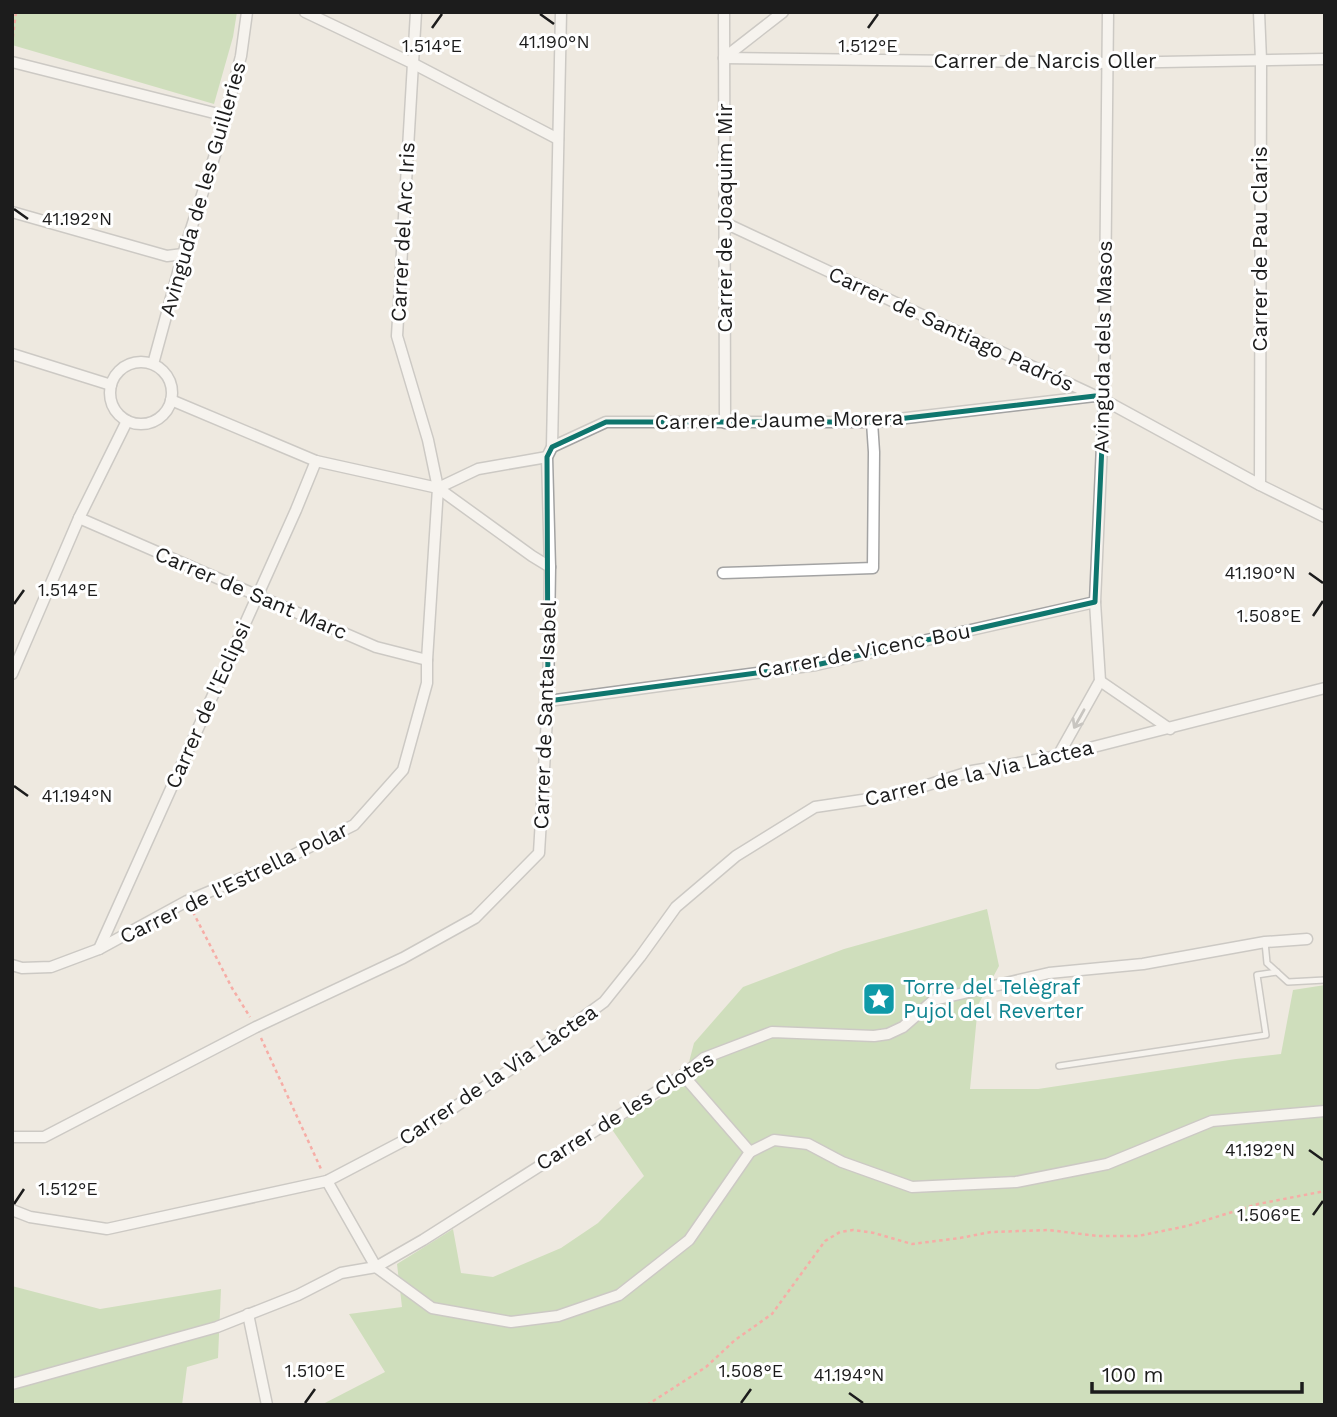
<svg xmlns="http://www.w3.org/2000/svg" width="1337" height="1417" font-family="'Work Sans',sans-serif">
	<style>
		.forest { fill: #a9d191 }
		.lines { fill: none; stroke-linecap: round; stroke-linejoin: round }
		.lane-casing { stroke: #a3a3a3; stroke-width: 8 }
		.street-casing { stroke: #a3a3a3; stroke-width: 13 }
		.path { stroke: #ff6461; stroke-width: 2.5; stroke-dasharray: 3.5 3.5; stroke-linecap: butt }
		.lane { stroke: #fff; stroke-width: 5 }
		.street { stroke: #fff; stroke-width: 10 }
		.oneway { stroke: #999 }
		.marked { fill: none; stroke: #0f766e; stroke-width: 5; stroke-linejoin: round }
		.ticks { fill: none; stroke: #1c1c1c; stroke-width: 2.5 }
		.labels { text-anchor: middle; stroke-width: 6; stroke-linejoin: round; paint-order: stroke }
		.street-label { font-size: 21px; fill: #1c1c1c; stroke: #fff }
		.culture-label { font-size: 21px; fill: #0d838f; stroke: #fff; text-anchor: start }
		.ticks-label { font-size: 18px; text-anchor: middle; fill: #1c1c1c; stroke: #fff; stroke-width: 6; stroke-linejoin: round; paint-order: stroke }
	</style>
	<rect width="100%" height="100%" fill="#eee9e0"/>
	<!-- forest -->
	<g class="forest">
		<path d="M12,12H237L233,37L214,104L12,45Z"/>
		<path d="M987,909L999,966L978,1005L970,1089H1038L1236,1059L1281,1054L1293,990L1325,985V1405H321L385,1372L349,1314L402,1307L397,1264L453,1229L461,1273L493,1277L561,1248L598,1223L644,1176L611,1128L683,1085L694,1043L743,987L844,949Z"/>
		<path d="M12,1286L100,1309L221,1289L218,1358L187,1367L182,1405H12Z"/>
	</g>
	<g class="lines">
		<defs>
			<g id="lane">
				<path d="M1265,942L1267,963L1288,982L1325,980"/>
				<path d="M1059,1066L1266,1035L1257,975L1277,972"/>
			</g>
			<g id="street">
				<path d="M305,12L412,63L558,139"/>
				<path d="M724,12L725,423"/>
				<path d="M1259,12L1261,60L1260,485"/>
				<path d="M724,58L1106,63L1325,59"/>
				<path d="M724,58L783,12"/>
				<path d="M12,62L226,116"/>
				<path d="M12,212L167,256L183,254"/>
				<path d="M725,223L1104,400L1260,485L1325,517"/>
				<path d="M12,354L111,385"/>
				<circle cx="141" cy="393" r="31"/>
				<path d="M153,364L183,254L219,142L241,56L247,12"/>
				<path d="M171,400L316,461L438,488L532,556L550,567"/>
				<path d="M552,447L606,422H872L1095,396"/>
				<path d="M438,488L478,469L547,457"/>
				<path d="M79,518L376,647L427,660"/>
				<path d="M723,573L873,568L874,452L872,422"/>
				<path d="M12,674L79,518L127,421"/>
				<path d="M1100,681L1170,729"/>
				<path d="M548,701L816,665L1095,602"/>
				<path d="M1058,756L1100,681L1095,602L1104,400L1108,12"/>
				<path d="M99,949L296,510L316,461"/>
				<path d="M12,965L22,968L51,967L99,949L187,901L273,865L354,825L403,770L427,683V660L438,488L428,440L397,336L416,12"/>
				<path d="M683,1075L750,1152"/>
				<path d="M12,1137H44L256,1027L403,958L475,918L539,853L548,701L550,567L547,457L552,447L561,12"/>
				<path d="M327,1181L376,1267L432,1308L511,1322L558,1316L619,1295L689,1240L750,1152L774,1140L808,1144L842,1162L912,1187L1016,1182L1107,1164L1212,1121L1325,1111"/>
				<path d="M12,1210L30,1217L107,1229L327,1181L409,1138L524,1060L604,1002L640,957L676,907L736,856L815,807L896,795L972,771L1058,756L1325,688"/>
				<path d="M248,1314L267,1405"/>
				<path d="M12,1384L217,1327L298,1295L341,1273L376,1267L423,1240L683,1075L704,1058L772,1032L874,1036L888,1034L903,1027L934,1000L1049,973L1143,964L1265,942L1307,939"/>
			</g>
		</defs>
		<!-- lane casing -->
		<use href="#lane" class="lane-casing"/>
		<!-- street casing -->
		<use href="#street" class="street-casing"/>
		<!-- path -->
		<g class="path">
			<path d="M12,44L16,12"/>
			<path d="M193,912L232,988L250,1017"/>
			<path d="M261,1038L321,1169"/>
			<path d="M647,1405L706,1367L735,1340L772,1314L825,1241L840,1232L853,1230L874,1233L912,1244L960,1238L991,1232L1048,1230L1098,1236H1138L1187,1226L1258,1204L1325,1191"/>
		</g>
		<!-- lane -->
		<use href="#lane" class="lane"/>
		<!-- street -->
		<use href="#street" class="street"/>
	</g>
	<!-- one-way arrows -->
	<defs><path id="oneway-shaft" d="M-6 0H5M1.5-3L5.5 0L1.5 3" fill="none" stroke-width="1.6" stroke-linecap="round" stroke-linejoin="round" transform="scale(1.75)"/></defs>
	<use class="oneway" href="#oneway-shaft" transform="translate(1079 719) rotate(119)"/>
	<!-- marked area -->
	<path d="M0 0H1337V1417H0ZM1095,396L1104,400L1095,602L816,665L548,701L547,457L552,447L606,422H872Z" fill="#eee9e0" fill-opacity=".55" fill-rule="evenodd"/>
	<path class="marked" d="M1095,396L1104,400L1095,602L816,665L548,701L547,457L552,447L606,422H872Z"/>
	<!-- ticks -->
	<path class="ticks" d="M540,14L554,24M432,28L442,14M868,28L878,14M14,209L28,219M1309,573L1323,583M14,604L24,590M1313,616L1323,601M14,786L28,796M1309,1150L1323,1160M14,1204L24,1189M1313,1215L1323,1201M849,1393L863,1403M305,1403L315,1389M741,1403L751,1389"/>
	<!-- icons -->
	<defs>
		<symbol id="sight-square" viewBox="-11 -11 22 22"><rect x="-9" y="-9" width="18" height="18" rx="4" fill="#0f9aa8" stroke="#fff"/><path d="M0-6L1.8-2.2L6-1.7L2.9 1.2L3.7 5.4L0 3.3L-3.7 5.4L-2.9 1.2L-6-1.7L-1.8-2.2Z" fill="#fff"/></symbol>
	</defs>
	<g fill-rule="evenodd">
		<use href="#sight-square" x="860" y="980" width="38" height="38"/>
	</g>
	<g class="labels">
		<!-- street labels -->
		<g class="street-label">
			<text x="1045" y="68">Carrer de Narcis Oller</text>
			<text transform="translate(203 189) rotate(-74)" y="7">Avinguda de les Guilleries</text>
			<text transform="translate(725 218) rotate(-90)" y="7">Carrer de Joaquim Mir</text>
			<text transform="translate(403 232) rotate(-87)" y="7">Carrer del Arc Iris</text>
			<text transform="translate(1260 249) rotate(-90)" y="7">Carrer de Pau Claris</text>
			<text transform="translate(951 329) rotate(25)" y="7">Carrer de Santiago Padrós</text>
			<text transform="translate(1103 347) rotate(-89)" y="7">Avinguda dels Masos</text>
			<text transform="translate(779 420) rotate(-1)" y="7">Carrer de Jaume Morera</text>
			<text transform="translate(251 593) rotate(23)" y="7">Carrer de Sant Marc</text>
			<text transform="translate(864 651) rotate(-11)" y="7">Carrer de Vicenc Bou</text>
			<text transform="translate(208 705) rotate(-66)" y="7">Carrer de l'Eclipsi</text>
			<text transform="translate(545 715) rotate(-88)" y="7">Carrer de Santa Isabel</text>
			<text transform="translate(979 773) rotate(-13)" y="7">Carrer de la Via Làctea</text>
			<text transform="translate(234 883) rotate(-26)" y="7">Carrer de l'Estrella Polar</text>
			<text transform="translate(498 1075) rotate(-34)" y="7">Carrer de la Via Làctea</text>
			<text transform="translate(625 1111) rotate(-32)" y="7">Carrer de les Clotes</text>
		</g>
		<!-- culture labels -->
		<g class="culture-label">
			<text x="903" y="994">Torre del Telègraf<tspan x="903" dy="24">Pujol del Reverter</tspan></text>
		</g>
	</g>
	<g class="ticks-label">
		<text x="554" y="48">41.190°N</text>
		<text x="432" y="52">1.514°E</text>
		<text x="868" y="52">1.512°E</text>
		<text x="77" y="225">41.192°N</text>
		<text x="1260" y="579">41.190°N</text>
		<text x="68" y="596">1.514°E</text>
		<text x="1269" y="622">1.508°E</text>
		<text x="77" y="802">41.194°N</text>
		<text x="1260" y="1156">41.192°N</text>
		<text x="68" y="1195">1.512°E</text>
		<text x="1269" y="1221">1.506°E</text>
		<text x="315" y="1377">1.510°E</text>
		<text x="751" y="1377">1.508°E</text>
		<text x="849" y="1381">41.194°N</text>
	</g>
	<!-- border -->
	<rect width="1337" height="1417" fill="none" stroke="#1c1c1c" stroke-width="28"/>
	<!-- scale -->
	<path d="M1092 1382v10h210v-10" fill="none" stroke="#1c1c1c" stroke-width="3.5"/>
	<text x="1102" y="1382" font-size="21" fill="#1c1c1c" stroke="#ffffff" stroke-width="5" paint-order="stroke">100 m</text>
</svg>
